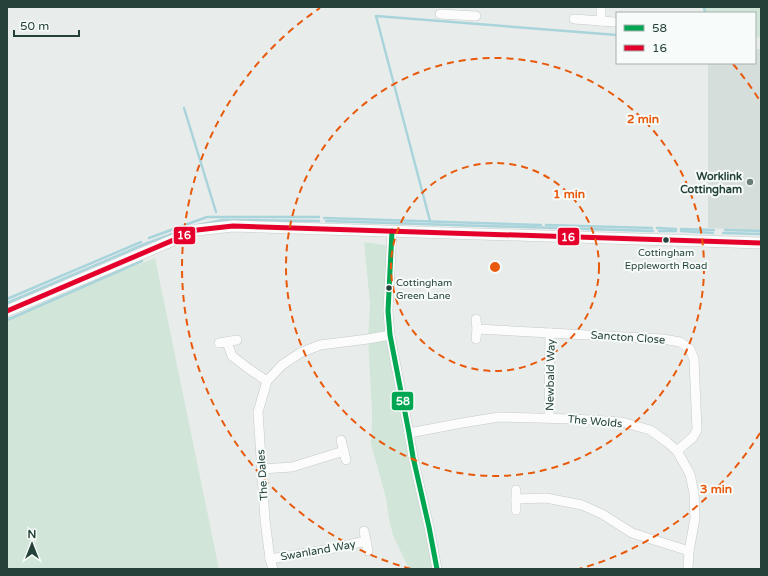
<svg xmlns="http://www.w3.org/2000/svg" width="768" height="576" font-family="'Varela Round',sans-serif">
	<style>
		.built { fill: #d6dedb }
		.green { fill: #d1e6d8 }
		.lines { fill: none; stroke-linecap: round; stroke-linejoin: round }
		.stream { stroke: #a9d4db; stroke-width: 2.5 }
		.minor-casing { stroke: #c5cac8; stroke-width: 10 }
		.tertiary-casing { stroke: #c5cac8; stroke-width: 12 }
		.minor { stroke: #fcfcfc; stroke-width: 9 }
		.tertiary { stroke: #fcfcfc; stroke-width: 11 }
		.bus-1-casing { stroke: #f7fbf9; stroke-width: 8 }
		.bus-2-casing { stroke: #f7fbf9; stroke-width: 8 }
		.bus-1 { stroke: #00a651; stroke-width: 5 }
		.bus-2 { stroke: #e4002b; stroke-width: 5 }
		.ring { fill: none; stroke: #e8590c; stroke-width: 2; stroke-dasharray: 7 5 }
		.poi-dot { fill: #697e78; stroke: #f7fbf9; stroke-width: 1.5 }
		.bus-dot { fill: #24423a; stroke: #f7fbf9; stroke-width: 1.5 }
		.labels { text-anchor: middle; stroke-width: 4; stroke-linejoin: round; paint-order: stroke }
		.bus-label { font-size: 10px; fill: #24423a; stroke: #f7fbf9 }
		.poi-label { font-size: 11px; font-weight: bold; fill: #24423a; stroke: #f7fbf9; text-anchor: end }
		.street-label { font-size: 11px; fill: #24423a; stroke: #f7fbf9 }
		.centre { fill: #e8590c; stroke: #f7fbf9; stroke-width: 2 }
		.ring-label { font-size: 12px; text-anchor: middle; font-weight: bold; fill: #e8590c; stroke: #f7fbf9; stroke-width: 4; stroke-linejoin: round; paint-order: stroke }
		.line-badge { stroke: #f7fbf9; stroke-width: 1.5 }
		.badge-label { font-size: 11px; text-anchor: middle; font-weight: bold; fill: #fff }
	</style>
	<rect width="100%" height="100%" fill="#e8edeb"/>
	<!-- built -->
	<path class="built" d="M755,49H761V231L708,228V63H755Z"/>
	<!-- green -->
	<g class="green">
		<path d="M703,7H761V38L755,37V13H704Z"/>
		<path d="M364,242L391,246L388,311L437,569H409L393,535L389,519L386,498L371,444L372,425V411L368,339L370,304Z"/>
		<path d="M155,258L219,569H7V320L119,272Z"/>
	</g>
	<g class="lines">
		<!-- stream -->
		<g class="stream">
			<path d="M704,7L705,13"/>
			<path d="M184,108L216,212"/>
			<path d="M324,218L541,225"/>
			<path d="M326,221L653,231"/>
			<path d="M430,221L376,16L617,35"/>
			<path d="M198,225L223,220L319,221"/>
			<path d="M546,225L652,228"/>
			<path d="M657,228L676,229"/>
			<path d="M681,229L714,230"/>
			<path d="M725,230L761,231"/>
			<path d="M659,231H676"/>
			<path d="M681,231L713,233"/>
			<path d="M723,233L761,234"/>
			<path d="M149,238L207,217H319"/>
			<path d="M7,299L141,242"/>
			<path d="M7,303L145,244L191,227"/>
			<path d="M7,320L142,261"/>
		</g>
		<defs>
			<g id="minor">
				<path d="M440,14L476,16"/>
				<path d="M574,19L614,22"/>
				<path d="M601,21V7"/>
				<path d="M392,231L388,311L390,335L409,433L413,457L429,527L437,569"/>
				<path d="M477,329L663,339L680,342L690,349L694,359L697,430L693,437L677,451"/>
				<path d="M476,339L477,329L476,319"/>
				<path d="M227,342L232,356L249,369L267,381"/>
				<path d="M219,343L237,340"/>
				<path d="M549,418L550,333"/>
				<path d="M409,433L462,423L499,417L574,419L622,422L650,430L667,442L677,451L690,474L694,493L695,518L689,551L688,569"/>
				<path d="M341,440L346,460"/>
				<path d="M261,469L292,467L344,451"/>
				<path d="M516,490V510"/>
				<path d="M516,499L546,498L582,505L602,514L632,533L689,551"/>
				<path d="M364,531L368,551"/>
				<path d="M270,559L325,550L366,541"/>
				<path d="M273,569L270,559L265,520L258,412L267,381L282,365L300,353L320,345L368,339L390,335"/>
			</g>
			<path id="tertiary" d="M7,311L197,230L233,226L761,243"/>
		</defs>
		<!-- minor casing -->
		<use href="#minor" class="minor-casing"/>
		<!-- tertiary casing -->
		<use href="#tertiary" class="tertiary-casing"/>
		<!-- minor -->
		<use href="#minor" class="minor"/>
		<!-- tertiary -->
		<use href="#tertiary" class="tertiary"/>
		<defs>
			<path id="bus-1" d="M392,231L388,311L390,335L409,433L413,457L429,527L437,569"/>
			<path id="bus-2" d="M7,311L197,230L233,226L761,243"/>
		</defs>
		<!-- bus-1 casing -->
		<use href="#bus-1" class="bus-1-casing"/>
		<!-- bus-2 casing -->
		<use href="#bus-2" class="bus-2-casing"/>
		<!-- bus-1 -->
		<use href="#bus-1" class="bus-1"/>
		<!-- bus-2 -->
		<use href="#bus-2" class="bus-2"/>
	</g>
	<!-- distance rings -->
	<g class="ring">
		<circle cx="495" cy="267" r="104"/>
		<circle cx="495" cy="267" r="209"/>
		<path d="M760 433A313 313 0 0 1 579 569M411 569A313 313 0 0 1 320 8M733 64A313 313 0 0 1 760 101"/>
	</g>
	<!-- markers -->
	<circle class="poi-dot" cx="750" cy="182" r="4"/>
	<g class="bus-dot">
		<circle cx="666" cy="240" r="3.5"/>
		<circle cx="389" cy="288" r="3.5"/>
	</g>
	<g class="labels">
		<!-- bus labels -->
		<g class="bus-label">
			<text x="666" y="256">Cottingham<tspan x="666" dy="13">Eppleworth Road</tspan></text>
			<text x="396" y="286" text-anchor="start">Cottingham<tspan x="396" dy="13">Green Lane</tspan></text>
		</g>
		<!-- poi labels -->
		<g class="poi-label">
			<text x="742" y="180">Worklink<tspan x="742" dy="13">Cottingham</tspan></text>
		</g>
		<!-- street labels -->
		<g class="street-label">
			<text transform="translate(628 337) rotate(4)" y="4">Sancton Close</text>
			<text transform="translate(550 375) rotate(-89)" y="4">Newbald Way</text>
			<text transform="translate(595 421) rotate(5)" y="4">The Wolds</text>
			<text transform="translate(262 475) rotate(-94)" y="4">The Dales</text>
			<text transform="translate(318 550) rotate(-10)" y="4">Swanland Way</text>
		</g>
	</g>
	<circle cx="495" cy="267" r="6" class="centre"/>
	<g class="ring-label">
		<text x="643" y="123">2 min</text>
		<text x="569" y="198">1 min</text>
		<text x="716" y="493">3 min</text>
	</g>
	<g class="line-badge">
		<rect x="173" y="226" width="23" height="19" rx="4" fill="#e4002b"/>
		<rect x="557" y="227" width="23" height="19" rx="4" fill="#e4002b"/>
		<rect x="391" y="391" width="23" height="20" rx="4" fill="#00a651"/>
	</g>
	<g class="badge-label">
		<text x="184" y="239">16</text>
		<text x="568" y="241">16</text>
		<text x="403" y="405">58</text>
	</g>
	<!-- border -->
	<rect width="768" height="576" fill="none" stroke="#24423a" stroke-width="16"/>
	<!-- legend -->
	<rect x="616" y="12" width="140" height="52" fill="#f7fbf9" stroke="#a3b1ad"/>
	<rect x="624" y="25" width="20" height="6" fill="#00a651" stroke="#a3b1ad"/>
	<text x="652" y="32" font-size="12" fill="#24423a">58</text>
	<rect x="624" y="45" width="20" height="6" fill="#e4002b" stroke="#a3b1ad"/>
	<text x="652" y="52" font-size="12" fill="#24423a">16</text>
	<!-- north arrow -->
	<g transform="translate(32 544)" stroke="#f7fbf9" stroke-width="3" paint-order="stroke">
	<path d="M0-3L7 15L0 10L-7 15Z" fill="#24423a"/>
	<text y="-6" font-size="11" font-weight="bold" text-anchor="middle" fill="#24423a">N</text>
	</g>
	<!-- scale -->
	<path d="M14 30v6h65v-6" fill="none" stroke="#24423a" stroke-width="2"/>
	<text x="20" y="30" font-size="12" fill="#24423a" stroke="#f7fbf9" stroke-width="3" paint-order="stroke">50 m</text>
</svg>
